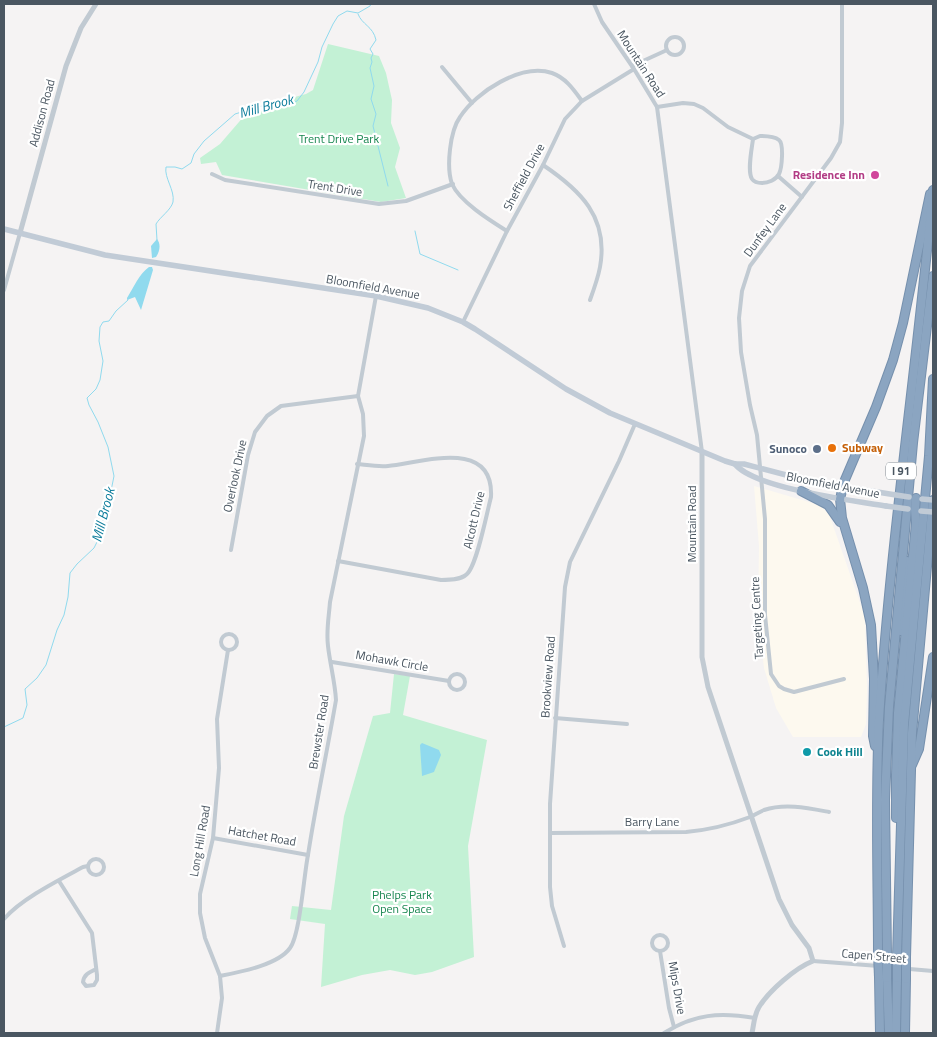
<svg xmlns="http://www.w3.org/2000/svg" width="937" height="1037" font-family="'Titillium Web',sans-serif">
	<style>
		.commercial { fill: #fdf9ef }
		.green { fill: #c3f1d5 }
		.water { fill: #90daee }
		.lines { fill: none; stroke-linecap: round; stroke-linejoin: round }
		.stream { stroke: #90daee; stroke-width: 1 }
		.motorway-casing { stroke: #7690ad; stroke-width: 10 }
		.minor { stroke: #c1cad2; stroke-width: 4 }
		.tertiary { stroke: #c1cad2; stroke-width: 5 }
		.secondary { stroke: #c1cbd6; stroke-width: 5.5 }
		.motorway { stroke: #8ba5c1; stroke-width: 8 }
		.motorway-bridge-casing { stroke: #7690ad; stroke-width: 10; stroke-linecap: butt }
		.secondary-bridge { stroke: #c1cbd6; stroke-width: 5.5 }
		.motorway-bridge { stroke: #8ba5c1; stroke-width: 8 }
		.hotel-dot { fill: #d1479c; stroke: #fff; stroke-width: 2 }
		.food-dot { fill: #e8710a; stroke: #fff; stroke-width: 2 }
		.service-dot { fill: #5c6f8a; stroke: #fff; stroke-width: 2 }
		.culture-dot { fill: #0f9aa8; stroke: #fff; stroke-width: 2 }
		.labels { text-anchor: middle; stroke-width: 4.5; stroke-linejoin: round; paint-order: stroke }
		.shield { fill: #fff; stroke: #808990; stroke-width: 1 }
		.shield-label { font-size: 11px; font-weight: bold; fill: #4a5661 }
		.street-label { font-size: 12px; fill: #4a5661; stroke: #fff }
		.park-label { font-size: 12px; fill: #17864f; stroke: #fff }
		.hotel-label { font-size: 12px; font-weight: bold; fill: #b23c85; stroke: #fff; text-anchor: end }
		.food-label { font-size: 12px; font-weight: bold; fill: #c56008; stroke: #fff; text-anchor: start }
		.service-label { font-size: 12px; font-weight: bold; fill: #4e5e75; stroke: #fff; text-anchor: end }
		.culture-label { font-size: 12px; font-weight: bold; fill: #0d838f; stroke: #fff; text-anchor: start }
		.water-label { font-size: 14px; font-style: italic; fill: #0c7c9b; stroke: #fff }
	</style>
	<rect width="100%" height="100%" fill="#f5f3f3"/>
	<!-- commercial -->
	<path class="commercial" d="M754,486L819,505L829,514L865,617L867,690L866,724L861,737H793L776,708L764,668L758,617L759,546Z"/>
	<!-- green -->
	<g class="green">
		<path d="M328,44L379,56L386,73L392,100L391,123L400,148L395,167L406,198L381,202L222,175L216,162L201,164L200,158L220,144L245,115H257L272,103L306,94L313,90Z"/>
		<path d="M394,674L410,676L403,715L487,740L468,846L474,957L432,972L415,975L390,970L362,975L321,987L325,924L290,919L292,906L331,910L344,816L373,716L390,713Z"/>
	</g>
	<!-- water -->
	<g class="water">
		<path d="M157,239C161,244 160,251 156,257L152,258L151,246Z"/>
		<path d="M149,267H152L153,270L141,310L135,297L127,300V298C134,287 139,274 149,267Z"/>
		<path d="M422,743L439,750L441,755L434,772L422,776L420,745Z"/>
	</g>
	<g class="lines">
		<!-- stream -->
		<g class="stream">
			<path d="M358,14C362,25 373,26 376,40L370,49L373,54L371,58L372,62L370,68L374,86L371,99L376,114L373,126L388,186"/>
			<path d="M415,231L420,254L458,270"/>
			<path d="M157,240L156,224C160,217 171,210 173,202C175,190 164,178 166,167H175L182,169L191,163L194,154L204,141L235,114L265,105L290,104L297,101L304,92L318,62L322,47L333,24L338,16L347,11L358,13L370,6L371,4"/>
			<path d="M4,727L23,718L27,705L25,689L37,678L46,665L57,630L64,615L68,597L70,573L77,564L94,548L97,542L100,535L107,501L112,486L114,476L108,447L98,422L89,405L87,398L96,389L100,380L103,361L99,341L100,327L103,322L109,321L116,311L128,300"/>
		</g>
		<defs>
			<g id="motorway">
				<path d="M801,491L828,505L840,522"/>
				<path d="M901,631L907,561"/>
				<path d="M875,746L873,736L874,679L871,625L863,588L842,518L840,499L844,482L876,407L893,360L903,323L930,194"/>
				<path d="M912,765L919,749L933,657"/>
				<path d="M896,818V775L898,713L916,523L915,510L916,498"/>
				<path d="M878,955C878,877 875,798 879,720C890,542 917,366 933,190"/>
				<path d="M887,956L885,800L889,707L913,443L933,276"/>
				<path d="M897,957L904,725L929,456L933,379"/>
				<path d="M906,957L912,733L933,500"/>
				<path d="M879,977L880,1033"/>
				<path d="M887,978L889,1033"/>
				<path d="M896,1033L897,978"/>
				<path d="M905,1033L906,979"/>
			</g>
		</defs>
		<!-- motorway casing -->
		<use href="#motorway" class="motorway-casing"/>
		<!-- minor -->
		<g class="minor">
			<path d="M594,4L602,22L634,69L657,107L702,452"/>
			<path d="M842,4V123L840,142L831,158L750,266L742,291L739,318L741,352L750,405L757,435L765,519V615L771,674L779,686L784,689L794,692L844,679"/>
			<circle cx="675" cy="46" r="9"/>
			<path d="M632,66L667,50"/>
			<path d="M442,67L472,103"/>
			<path d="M657,107L683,103L694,104L703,108L728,127L753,139"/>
			<path d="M760,136C766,136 774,136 779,140C784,144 782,168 779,174C776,180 768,183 762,183C758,183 754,182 752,179C747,171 752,148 753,139Z"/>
			<path d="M543,165C580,190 609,217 600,267C598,278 594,289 590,300"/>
			<path d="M212,174L225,180L379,204L406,201L453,184"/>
			<path d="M778,176L802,197"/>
			<path d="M507,231C491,221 460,202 452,184C446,167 450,131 460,117C476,92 521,63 552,73C566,78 574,90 582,101"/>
			<path d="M4,290L20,233"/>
			<path d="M463,322L507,231L543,165L565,119L582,101L634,69"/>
			<path d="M231,550L248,455L255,432L267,416L281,406L358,396"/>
			<path d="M338,561L441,580C449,580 461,580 467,574C477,565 487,512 491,497C494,437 421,463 388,466C378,467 367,465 357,464"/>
			<circle cx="229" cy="642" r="8"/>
			<path d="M332,662L449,681"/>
			<circle cx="457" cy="682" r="8"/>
			<path d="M555,718L627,724"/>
			<path d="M550,833L686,832C709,830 729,825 750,817C755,815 759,812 764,810C785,803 808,808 829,812"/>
			<path d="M213,838L308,855"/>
			<circle cx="96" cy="867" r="8"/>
			<path d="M59,881L92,933L97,975V980L94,985L86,986L83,982C84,974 90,972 96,969"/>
			<path d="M4,919C21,899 59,880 83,867L88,866"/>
			<circle cx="660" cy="943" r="8"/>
			<path d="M564,946L552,906L550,887V804L565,587L570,562L619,461L635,424"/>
			<path d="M660,951L669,1008L674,1027"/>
			<path d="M813,961L879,966"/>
			<path d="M886,967L933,971"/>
			<path d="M220,976C240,972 278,965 290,948C300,935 304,874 308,855C316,803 327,752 336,700C335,682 330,664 328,646C326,631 329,616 330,602L364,436L363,414L358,396L376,296"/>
			<path d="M217,1033L222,998L220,976L205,938L200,913V894L213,838L219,768L217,719L228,650"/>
			<path d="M664,1033C695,1014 719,1012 755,1018"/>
		</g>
		<!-- tertiary -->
		<g class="tertiary">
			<path d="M20,233L66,66L81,28L96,4"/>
			<path d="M702,452V657L708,687L779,899L792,925L809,948L813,961C795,968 769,991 759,1007C754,1015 754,1024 752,1033"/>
		</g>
		<!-- secondary -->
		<g class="secondary">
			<path d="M4,229L105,255L376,296L428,308L463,322L475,329L566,389L610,413L725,461L735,464H744L809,481L896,495"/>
			<path d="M735,464C753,488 855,501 886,506"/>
		</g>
		<!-- motorway -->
		<use href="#motorway" class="motorway"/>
		<defs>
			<g id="motorway-bridge">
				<path d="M878,955L879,977"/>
				<path d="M887,956V978"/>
				<path d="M897,978V957"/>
				<path d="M906,979V957"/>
			</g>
		</defs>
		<!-- motorway-bridge casing -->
		<use href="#motorway-bridge" class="motorway-bridge-casing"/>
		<!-- secondary-bridge -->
		<g class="secondary-bridge">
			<path d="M896,495L909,497"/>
			<path d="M922,499L933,500"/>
			<path d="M886,506L908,509"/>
			<path d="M921,511L933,512"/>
		</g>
		<!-- motorway-bridge -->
		<use href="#motorway-bridge" class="motorway-bridge"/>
	</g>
	<!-- markers -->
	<circle class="hotel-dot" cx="875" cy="175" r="5"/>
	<circle class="food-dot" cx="832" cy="448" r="5"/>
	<circle class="service-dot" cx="817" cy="449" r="5"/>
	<circle class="culture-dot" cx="807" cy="752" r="5"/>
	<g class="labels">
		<!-- shield labels -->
		<rect class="shield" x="886" y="462.5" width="30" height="17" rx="4"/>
		<g class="shield-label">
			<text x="901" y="475">I 91</text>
		</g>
		<!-- street labels -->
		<g class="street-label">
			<text transform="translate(641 64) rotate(57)" y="4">Mountain Road</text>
			<text transform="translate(42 113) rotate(-75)" y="4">Addison Road</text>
			<text transform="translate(524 177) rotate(-62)" y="4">Sheffield Drive</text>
			<text transform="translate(335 188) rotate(9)" y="4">Trent Drive</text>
			<text transform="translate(765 230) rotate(-54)" y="4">Dunfey Lane</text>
			<text transform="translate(373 287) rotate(10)" y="4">Bloomfield Avenue</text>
			<text transform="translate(235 476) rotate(-78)" y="4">Overlook Drive</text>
			<text transform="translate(833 485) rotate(11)" y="4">Bloomfield Avenue</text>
			<text transform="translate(474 520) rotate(-77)" y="4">Alcott Drive</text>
			<text transform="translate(692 524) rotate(-90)" y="4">Mountain Road</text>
			<text transform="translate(757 618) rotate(-93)" y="4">Targeting Centre</text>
			<text transform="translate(392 661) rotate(10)" y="4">Mohawk Circle</text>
			<text transform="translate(548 677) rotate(-86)" y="4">Brookview Road</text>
			<text transform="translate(319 732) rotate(-81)" y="4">Brewster Road</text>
			<text x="652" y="826">Barry Lane</text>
			<text transform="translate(262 836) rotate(10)" y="4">Hatchet Road</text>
			<text transform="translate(200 841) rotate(-80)" y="4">Long Hill Road</text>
			<text transform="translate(874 956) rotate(5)" y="4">Capen Street</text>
			<text transform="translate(677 988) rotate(80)" y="4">Mips Drive</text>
		</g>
		<!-- park labels -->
		<g class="park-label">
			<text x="339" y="143">Trent Drive Park</text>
			<text x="402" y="899">Phelps Park<tspan x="402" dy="14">Open Space</tspan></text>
		</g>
		<!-- hotel labels -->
		<g class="hotel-label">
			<text x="865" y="179">Residence Inn</text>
		</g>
		<!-- food labels -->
		<g class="food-label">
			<text x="842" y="452">Subway</text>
		</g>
		<!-- service labels -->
		<g class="service-label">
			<text x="807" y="453">Sunoco</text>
		</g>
		<!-- culture labels -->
		<g class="culture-label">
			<text x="817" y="756">Cook Hill</text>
		</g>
		<!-- water labels -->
		<g class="water-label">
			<text transform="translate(266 106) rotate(-15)" y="5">Mill Brook</text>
			<text transform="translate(103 515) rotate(-75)" y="5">Mill Brook</text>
		</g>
	</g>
	<!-- border -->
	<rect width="937" height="1037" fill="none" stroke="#4a5661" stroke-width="10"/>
</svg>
